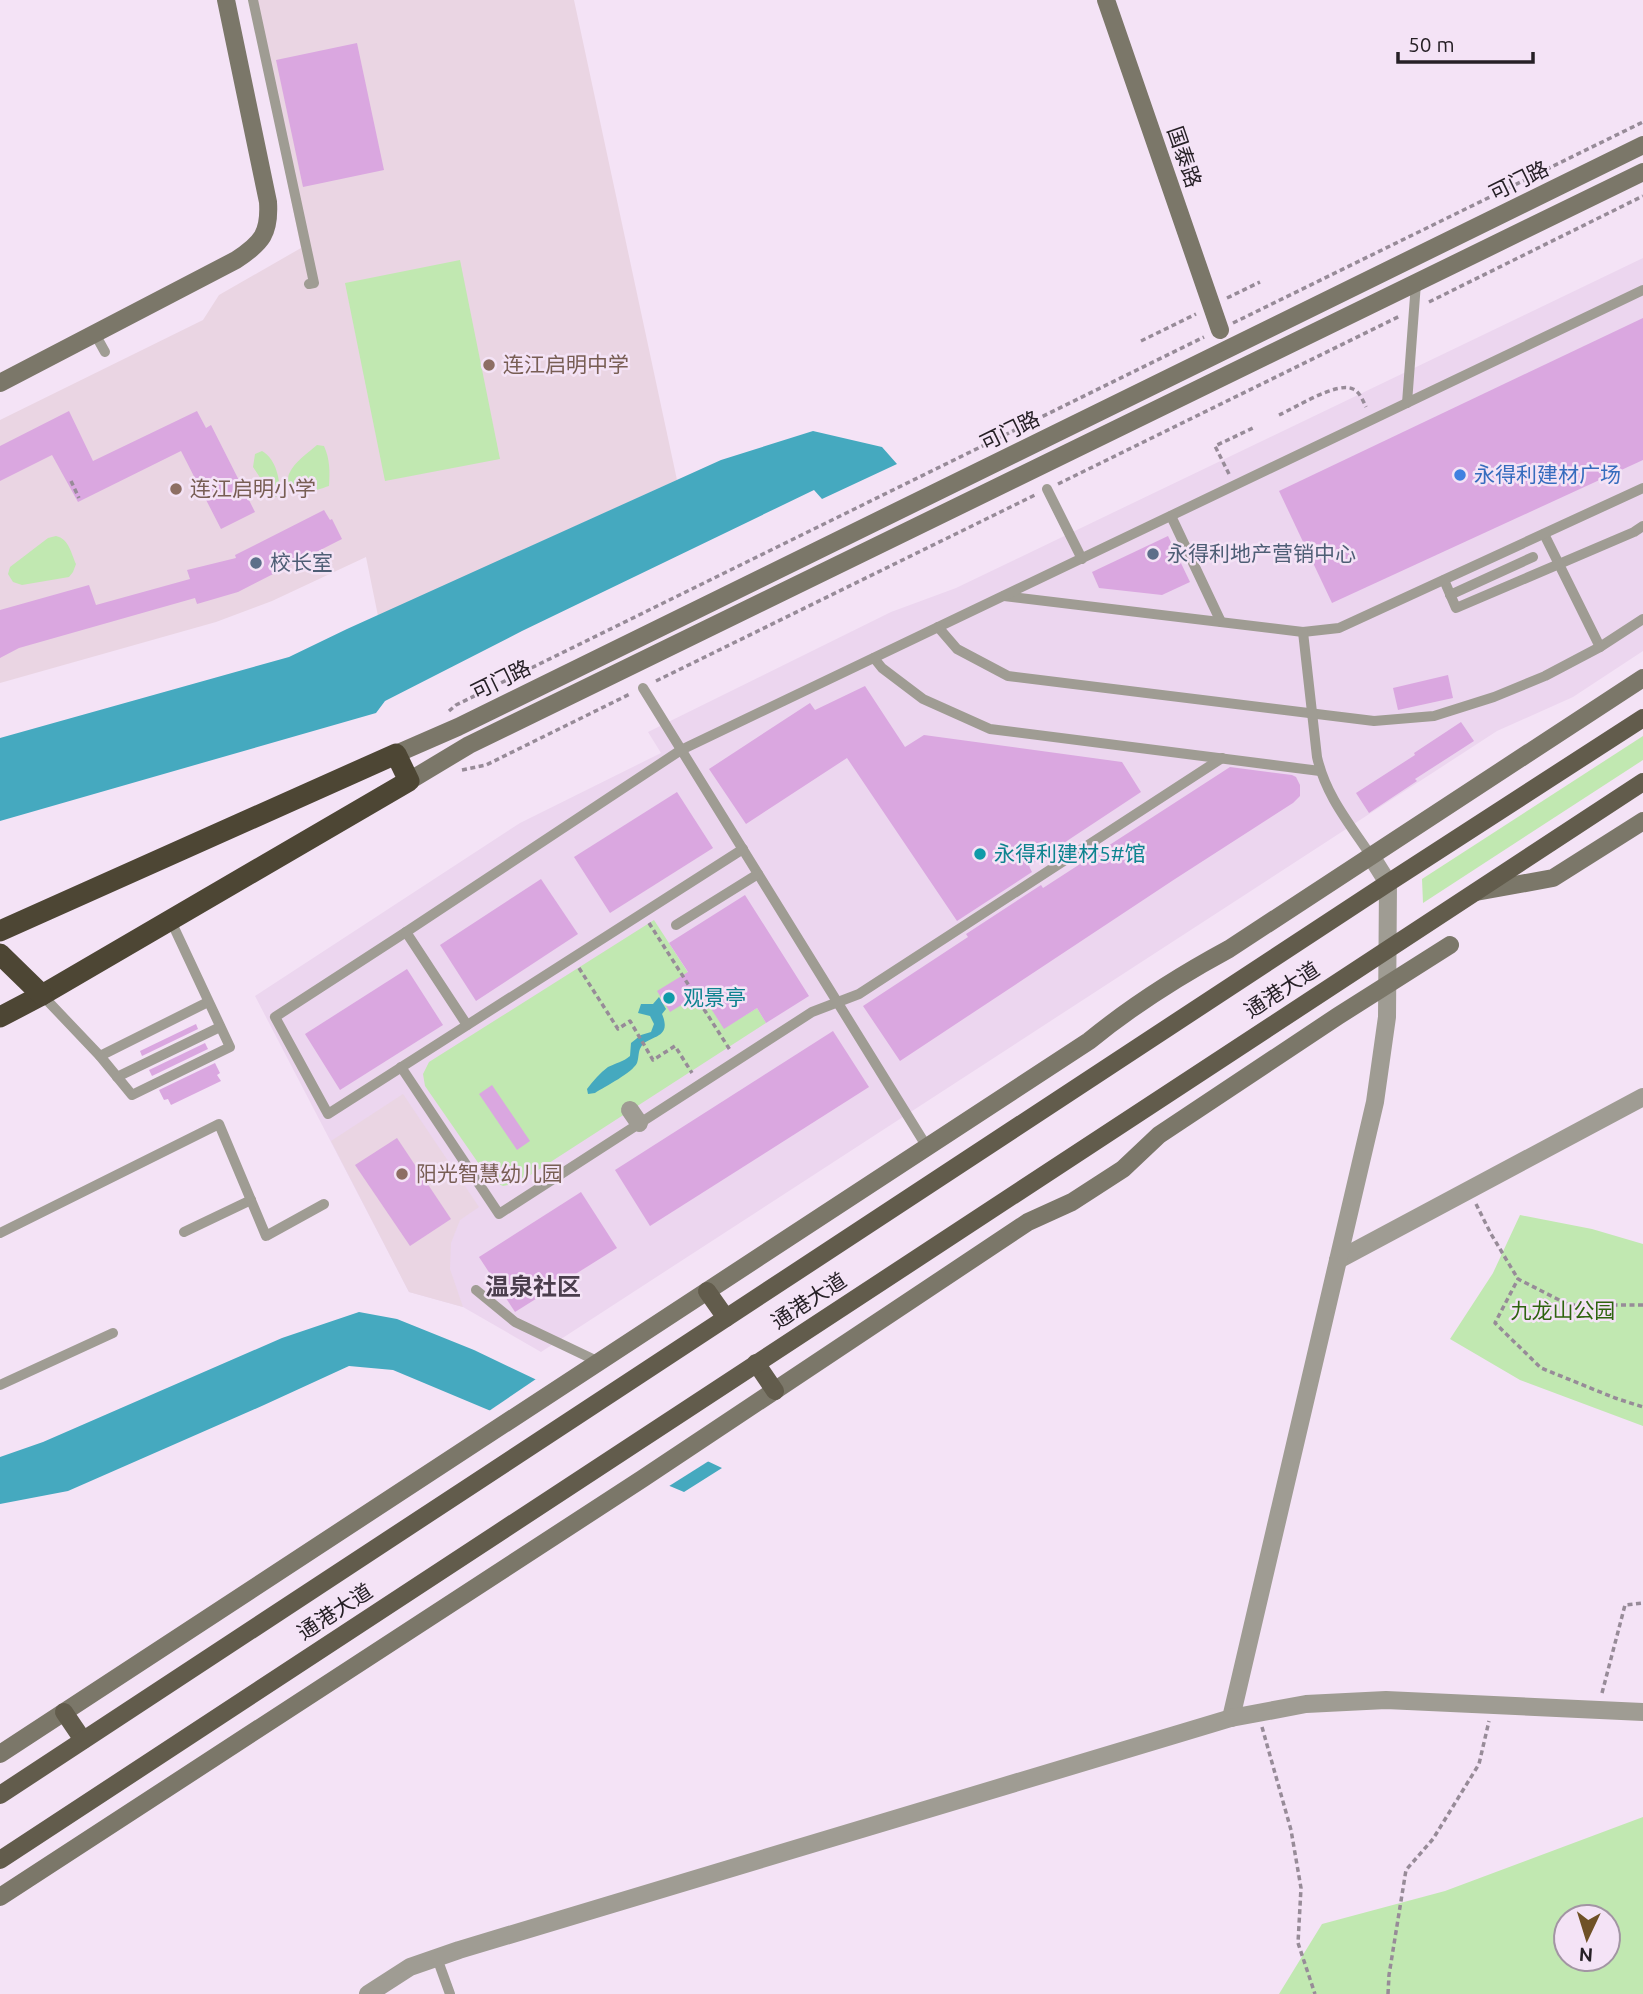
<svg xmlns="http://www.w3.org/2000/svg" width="1643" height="1994" font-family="Ubuntu,'Noto Sans SC',sans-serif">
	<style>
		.built { fill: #ecd6ef }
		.education { fill: #ead5e3 }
		.green { fill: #c1e8b1; fill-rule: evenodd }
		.water { fill: #45a9bf }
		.pier { fill: #f4e3f6 }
		.building { fill: #daa7e0 }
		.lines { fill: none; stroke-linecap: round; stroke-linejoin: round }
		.path { stroke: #978b98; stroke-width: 3.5; stroke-dasharray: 5 3.5; stroke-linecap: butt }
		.lane { stroke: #9f9c93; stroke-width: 10 }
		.street { stroke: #9f9c93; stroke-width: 18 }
		.secondary { stroke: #7b7769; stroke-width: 18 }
		.primary { stroke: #625c4c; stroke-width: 18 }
		.highway { stroke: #4d4634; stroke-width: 21 }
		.education-dot { fill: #8d6e63; stroke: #f4e3f6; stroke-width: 2.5 }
		.shop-dot { fill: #3f7fe0; stroke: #f4e3f6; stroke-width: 2.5 }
		.service-dot { fill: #5c6f8a; stroke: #f4e3f6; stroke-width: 2.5 }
		.culture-dot { fill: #0f9aa8; stroke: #f4e3f6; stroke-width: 2.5 }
		.labels { text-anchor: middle; stroke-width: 5; stroke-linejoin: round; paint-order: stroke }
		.street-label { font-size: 21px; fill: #262026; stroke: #f4e3f6 }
		.education-label { font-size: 21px; fill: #785e54; stroke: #f4e3f6; text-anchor: start }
		.shop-label { font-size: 21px; fill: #366cbe; stroke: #f4e3f6; text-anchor: start }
		.service-label { font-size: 21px; fill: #4e5e75; stroke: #f4e3f6; text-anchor: start }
		.culture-label { font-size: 21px; fill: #0d838f; stroke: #f4e3f6; text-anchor: start }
		.park-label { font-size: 21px; fill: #2e640f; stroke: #f4e3f6 }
		.quarter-label { font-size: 24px; font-weight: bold; fill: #4b3e4d; stroke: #f4e3f6 }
	</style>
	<rect width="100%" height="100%" fill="#f4e3f6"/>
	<!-- built -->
	<path class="built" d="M1643,258V651L1573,697L1497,731L541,1352L463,1307L409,1292L255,996L520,823L661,753L648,732L891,612L956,588Z"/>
	<!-- education -->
	<g class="education">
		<path d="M250,0H574L677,480L378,616L366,557L272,601L216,622L0,683V420L203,320L219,295L301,248Z"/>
		<path d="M403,1094L479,1207L460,1220L451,1243L450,1269L463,1307L409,1292L331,1141Z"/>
	</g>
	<!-- green -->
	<g class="green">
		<path d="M460,260L500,459L385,481L345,283Z"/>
		<path d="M317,445L324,446C330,459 330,472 329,486C319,489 292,501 288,485C288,484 288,475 289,474C294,462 308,453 317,445Z"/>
		<path d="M262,451C277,460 280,480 280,496L271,497L264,493L261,479L253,467L255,454Z"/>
		<path d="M56,536C69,539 71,553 76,564L73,572L69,577L22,585L13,582L8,574L10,567L48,538Z"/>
		<path d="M1643,736V760L1423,903L1422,879Z"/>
		<path d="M654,920L724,1028L757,1008L766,1023L518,1183L503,1186L490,1180L425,1086L423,1074L429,1062Z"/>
		<path d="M1520,1215L1592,1229L1643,1244V1426L1520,1380L1450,1339L1493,1273Z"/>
		<path d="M1643,1817V1994H1279L1322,1924L1445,1891ZM1566,1917H1608V1959H1566Z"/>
	</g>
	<!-- water -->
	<g class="water">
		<path d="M813,431L882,447L897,464L822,499L814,490L522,631L385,701L376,713L0,821V738L289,657L347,629L721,460Z"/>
		<path d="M659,997L666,1009L662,1014C673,1040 648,1035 641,1047C638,1051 639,1058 637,1063C632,1073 606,1086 595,1093L588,1094L587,1089C593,1081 600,1073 608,1067C616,1063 623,1062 630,1056L631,1043L641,1035L651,1032L654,1024L650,1016L638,1013L641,1004H653Z"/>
		<path d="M359,1312L397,1319L474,1350L722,1468L684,1492L393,1370L349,1366L264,1405L68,1491L0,1504V1457L43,1442L282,1338Z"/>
	</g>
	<!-- pier -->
	<path class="pier" d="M536,1379L630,1420L712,1459L666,1488L486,1413Z"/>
	<!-- building -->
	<g class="building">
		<path d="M357,43L384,170L303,187L276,60Z"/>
		<path d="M1643,318V460L1332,603L1279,491Z"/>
		<path d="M69,411L93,461L197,411L206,428L211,425L255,512L221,529L181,451L78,502L52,455L0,481V446Z"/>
		<path d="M324,510L330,520L332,519L342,539L238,592L197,604L195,598L19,648L0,658V610L89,585L96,605L190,579L187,570L236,558L235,555Z"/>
		<path d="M1168,536L1190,582L1162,595L1099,588L1092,572Z"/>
		<path d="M1448,675L1453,698L1398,710L1393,688Z"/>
		<path d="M865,686L905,747L924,735L1122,762L1141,792L1029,866L1032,872L957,921L847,758L746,824L709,769L810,703L815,710Z"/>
		<path d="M1461,722L1474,741L1415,779L1417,781L1369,813L1356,793L1415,755L1414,753Z"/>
		<path d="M1230,767L1292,775L1296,777L1300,785V796L1293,803L1175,879L900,1061L863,1006L968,937L966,934L1041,885L1043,888Z"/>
		<path d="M677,792L713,848L610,913L574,857Z"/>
		<path d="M541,879L578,934L476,1001L440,945Z"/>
		<path d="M745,895L809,996L766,1023L757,1008L724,1029L701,993L670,1012L657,991L688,972L669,943Z"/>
		<path d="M407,969L443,1025L340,1090L305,1034Z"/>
		<path d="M196,1024L198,1029L142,1056L140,1051Z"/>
		<path d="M833,1031L869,1087L650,1226L615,1170Z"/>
		<path d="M205,1043L208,1049L152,1076L149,1070Z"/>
		<path d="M215,1063L220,1073L217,1075L221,1081L171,1105L168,1099L164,1100L159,1090Z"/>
		<path d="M492,1085L530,1141L517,1150L479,1094Z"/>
		<path d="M397,1138L451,1219L410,1246L355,1165Z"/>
		<path d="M581,1192L617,1248L515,1312L479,1257Z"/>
	</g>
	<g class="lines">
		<!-- path -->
		<g class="path">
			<path d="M1227,298L1260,282"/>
			<path d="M1429,302L1643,196"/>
			<path d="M1233,323L1643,122"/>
			<path d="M1141,341L1196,314"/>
			<path d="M1279,415C1295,408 1337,381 1353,389C1360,392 1363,401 1366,407"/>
			<path d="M1229,474L1215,446L1253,428"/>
			<path d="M71,481L79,498"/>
			<path d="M1058,484L1400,316"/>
			<path d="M656,681L1035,495"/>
			<path d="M449,711L456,705L1204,337"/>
			<path d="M462,770L486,765L630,694"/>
			<path d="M649,923L730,1050"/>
			<path d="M579,968L618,1029L630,1021L653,1060L675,1046L692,1073"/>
			<path d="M1476,1204L1491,1234L1518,1279"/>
			<path d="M1643,1305H1569L1518,1279L1495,1323L1541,1368L1615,1398L1643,1407"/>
			<path d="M1602,1693L1625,1605L1643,1603"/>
			<path d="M1262,1727L1291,1830L1301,1888L1298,1943L1315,1994"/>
			<path d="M1388,1994L1389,1975L1406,1870L1433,1839L1479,1764L1489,1721"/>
		</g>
		<!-- lane -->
		<g class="lane">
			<path d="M253,0L314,283L309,284"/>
			<path d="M95,334L105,352"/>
			<path d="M1407,403L1416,283"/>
			<path d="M1047,489L1082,559"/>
			<path d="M1171,516L1221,622"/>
			<path d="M1544,534L1600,647"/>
			<path d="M1444,580L1456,608L1634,532L1643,526"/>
			<path d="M1450,595L1533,557"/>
			<path d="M1004,596L1303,632L1339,628L1643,488"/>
			<path d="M938,627L957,649L1008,676L1374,721L1434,716L1494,697L1545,676L1600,647L1643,619"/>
			<path d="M1303,632L1317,757C1326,796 1349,823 1371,856"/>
			<path d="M874,658L882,668L923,699L990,729L1320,771"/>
			<path d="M643,688L927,1147"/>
			<path d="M743,849L328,1114L275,1017L406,932L681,750L1643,290"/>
			<path d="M676,925L758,874"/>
			<path d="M406,932L467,1025"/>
			<path d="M42,995L100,1056L132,1095L230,1047L170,919"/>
			<path d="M100,1056L208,1002"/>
			<path d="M401,1067L499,1214L812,1012L859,994L1222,758"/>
			<path d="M117,1077L220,1027"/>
			<path d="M184,1232L251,1200"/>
			<path d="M0,1233L219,1124L266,1236L324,1204"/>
			<path d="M476,1290L515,1322L599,1362"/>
			<path d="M0,1385L113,1333"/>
			<path d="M437,1958L450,1994"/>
		</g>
		<!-- street -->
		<g class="street">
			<path d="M630,1110L639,1123"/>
			<path d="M1338,1260L1643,1097"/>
			<path d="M1231,1718L1375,1102L1387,1017L1388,883L1371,856"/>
			<path d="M368,1994L410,1967L459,1950L1231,1718L1306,1704L1386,1700L1643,1712"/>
		</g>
		<!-- secondary -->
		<g class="secondary">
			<path d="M1106,0L1220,330"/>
			<path d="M0,383L236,260C262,243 270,233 268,202L226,0"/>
			<path d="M396,754L458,727L1643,145"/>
			<path d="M409,781L469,745L1643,172"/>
			<path d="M1476,892L1553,878L1643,821"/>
			<path d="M0,1754L1089,1041C1133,1005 1179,976 1229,949L1643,678"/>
			<path d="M0,1897L642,1479L1028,1222L1072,1202L1123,1169L1159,1135L1338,1016L1450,945"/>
		</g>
		<!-- primary -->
		<g class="primary">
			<path d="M707,1291L726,1318"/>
			<path d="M756,1363L775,1391"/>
			<path d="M64,1712L83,1740"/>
			<path d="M0,1795L1388,883L1643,718"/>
			<path d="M0,1860L1643,782"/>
		</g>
		<!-- highway -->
		<g class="highway">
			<path d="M0,931L396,754L409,781L42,995L0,1017"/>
			<path d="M0,954L42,995"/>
		</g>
	</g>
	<!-- markers -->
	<g class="education-dot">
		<circle cx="489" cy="365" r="7"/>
		<circle cx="176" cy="489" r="7"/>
		<circle cx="402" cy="1174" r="7"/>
	</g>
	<circle class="shop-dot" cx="1460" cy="475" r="7"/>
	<g class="service-dot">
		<circle cx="1153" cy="554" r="7"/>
		<circle cx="256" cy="563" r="7"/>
	</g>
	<g class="culture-dot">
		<circle cx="980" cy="854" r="7"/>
		<circle cx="669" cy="998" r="7"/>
	</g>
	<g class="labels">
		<!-- street labels -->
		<g class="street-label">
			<text transform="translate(1184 157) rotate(71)" y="7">国泰路</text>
			<text transform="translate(1519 181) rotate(-26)" y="7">可门路</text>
			<text transform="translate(1010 431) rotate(-26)" y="7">可门路</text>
			<text transform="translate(501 680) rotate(-26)" y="7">可门路</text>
			<text transform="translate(1282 990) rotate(-33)" y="7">通港大道</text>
			<text transform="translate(809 1301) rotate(-33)" y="7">通港大道</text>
			<text transform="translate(335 1612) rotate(-33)" y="7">通港大道</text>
		</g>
		<!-- education labels -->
		<g class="education-label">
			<text x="503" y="372">连江启明中学</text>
			<text x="190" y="496">连江启明小学</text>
			<text x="416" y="1181">阳光智慧幼儿园</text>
		</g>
		<!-- shop labels -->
		<g class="shop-label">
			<text x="1474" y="482">永得利建材广场</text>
		</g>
		<!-- service labels -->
		<g class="service-label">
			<text x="1167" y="561">永得利地产营销中心</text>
			<text x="270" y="570">校长室</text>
		</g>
		<!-- culture labels -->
		<g class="culture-label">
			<text x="994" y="861">永得利建材5#馆</text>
			<text x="683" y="1005">观景亭</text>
		</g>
		<!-- park labels -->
		<g class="park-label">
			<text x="1563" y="1318">九龙山公园</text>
		</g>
		<!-- quarter labels -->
		<g class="quarter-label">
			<text x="533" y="1295">温泉社区</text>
		</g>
	</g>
	<!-- north arrow -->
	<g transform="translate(1587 1938) rotate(184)"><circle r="33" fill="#f4e3f6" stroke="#a295a3" stroke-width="2"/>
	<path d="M0-5L12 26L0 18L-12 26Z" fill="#6f5126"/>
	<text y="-10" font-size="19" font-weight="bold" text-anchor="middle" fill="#262026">N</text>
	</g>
	<!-- scale -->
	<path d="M1398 52v10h135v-10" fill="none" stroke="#262026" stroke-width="3.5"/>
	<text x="1408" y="52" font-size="21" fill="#262026" stroke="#f4e3f6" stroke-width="5" paint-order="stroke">50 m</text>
</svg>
